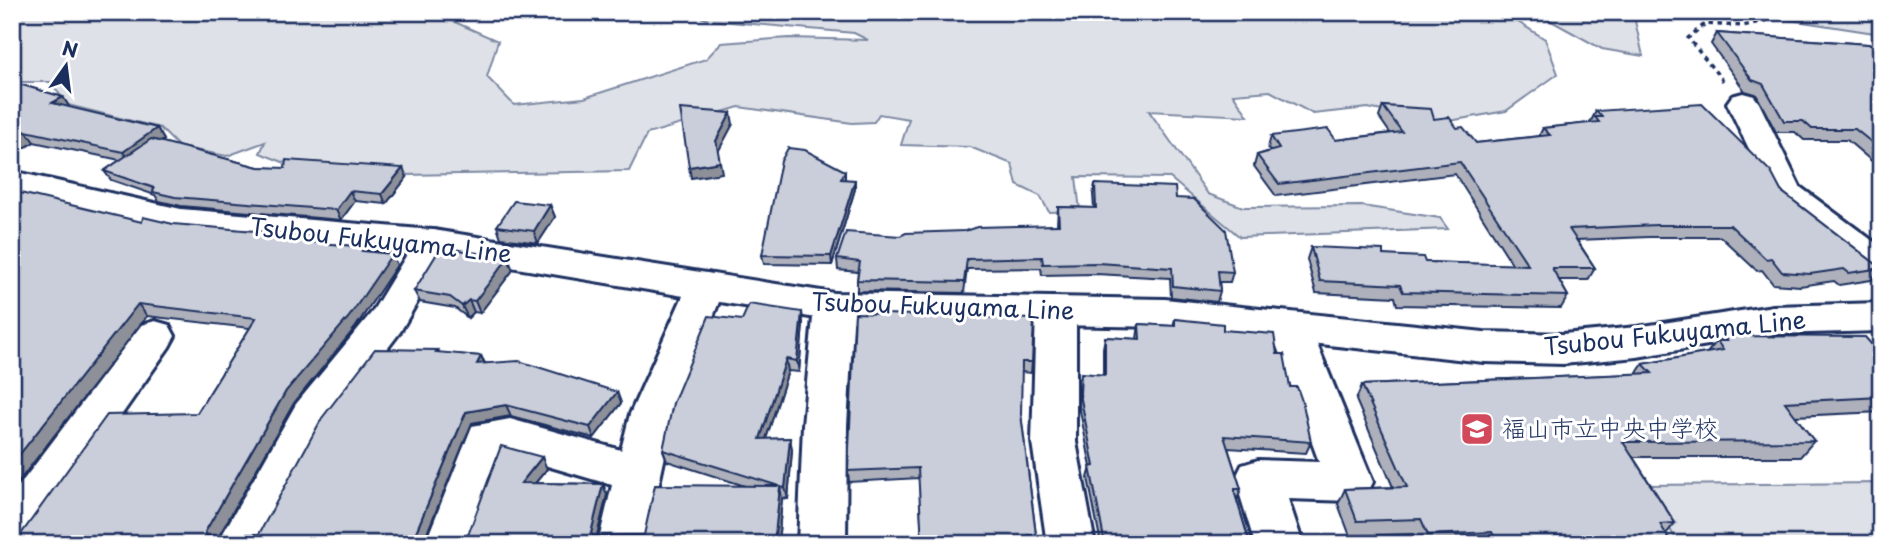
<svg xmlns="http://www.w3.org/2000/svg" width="1893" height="556" font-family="'Playpen Sans','Klee One',sans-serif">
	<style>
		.green { fill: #dee1e7; stroke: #7c88a2; stroke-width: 2 }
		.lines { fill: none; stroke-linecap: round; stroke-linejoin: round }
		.street-casing { stroke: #1b2f5e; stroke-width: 6 }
		.secondary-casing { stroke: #1b2f5e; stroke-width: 6 }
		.path { stroke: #1b2f5e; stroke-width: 3.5; stroke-dasharray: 4.5 4.5; stroke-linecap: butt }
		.street { fill: #fff; fill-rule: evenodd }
		.secondary { fill: #fff; fill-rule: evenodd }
		.wall { fill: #aeb1bb; stroke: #1b2f5e; stroke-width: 2 }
		.shaded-wall { fill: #8d9099; stroke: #1b2f5e; stroke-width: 2 }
		.building { fill: #caceda; stroke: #1b2f5e; stroke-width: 2 }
		.labels { text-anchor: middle; stroke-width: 6; stroke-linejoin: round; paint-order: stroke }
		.street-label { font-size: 24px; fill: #1b2f5e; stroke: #fff }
		.poi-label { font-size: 24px; fill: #1b2f5e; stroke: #fff; text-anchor: start }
	</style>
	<rect width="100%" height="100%" fill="#fff"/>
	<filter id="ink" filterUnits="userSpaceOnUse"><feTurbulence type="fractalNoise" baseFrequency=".0143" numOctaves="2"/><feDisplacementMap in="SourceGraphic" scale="14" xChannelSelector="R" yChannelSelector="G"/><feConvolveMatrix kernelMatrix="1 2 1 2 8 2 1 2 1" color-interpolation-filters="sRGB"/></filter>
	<g filter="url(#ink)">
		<!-- green -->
		<g class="green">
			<path d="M12,12H371L448,19L498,41L487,77L514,105L584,98L706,59L721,43L789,38L868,40L854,33L709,20L686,12H1502L1545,39L1558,74L1506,111L1438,123L1368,108L1313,114L1270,91L1233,94L1248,116L1149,111L1208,194L1243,207L1362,206L1440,218L1448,229L1240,237L1170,178L1076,177L1080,211L1049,212L1040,196L1017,185L1012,164L970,147L901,145L909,119L879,114L874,122L852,123L739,107L647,134L629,171L403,175L295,167L260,153L265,142L227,156L179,147L160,128L68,105L50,82H12Z"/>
			<path d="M1535,12H1653L1635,21L1643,56L1602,49Z"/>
			<path d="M1779,12H1881V34L1784,19Z"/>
			<path d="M1881,483V544H1679L1643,485Z"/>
		</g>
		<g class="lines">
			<defs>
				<g id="street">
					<path d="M1743,93L1754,96L1759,103L1800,187L1881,247V280L1868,276L1774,201L1727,103L1732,96Z"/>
					<path d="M433,230L446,233L452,242L400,332L327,428L266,544H217L296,404L372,312L420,233Z"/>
					<path d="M706,273L720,277L725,287L674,414L646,544H598L612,485L510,455H505L473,544H425L472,426L510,419L621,450L630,414L687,287L692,277Z"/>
					<path d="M834,293L848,297L854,307L847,425L846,544H798L803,425L814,307L820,297Z"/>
					<path d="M1056,297L1070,301L1076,311V442L1095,544H1047L1032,442L1036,311L1042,301Z"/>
					<path d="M1290,312L1304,317L1310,327L1373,482L1366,496L1350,501L1288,499L1303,544H1255L1235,479L1242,465L1258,460L1319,462L1270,327L1276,317Z"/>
					<path d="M155,321L169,325L175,336L169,347L31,544H12V495L141,325Z"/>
				</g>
				<path id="secondary" d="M12,171L181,209L433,230L834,293L1165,299L1484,332L1563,334L1637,327L1773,306L1881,303V331L1773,334L1637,357L1563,364L1484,362L1165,327L834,321L433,254L181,233L12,193Z"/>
			</defs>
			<!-- street casing -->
			<use href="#street" class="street-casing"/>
			<!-- secondary casing -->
			<use href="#secondary" class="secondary-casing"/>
			<!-- path -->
			<path class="path" d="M1723,81L1688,38L1705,24L1743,26L1801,12"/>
			<!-- street -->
			<use href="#street" class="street"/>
			<!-- secondary -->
			<use href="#secondary" class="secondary"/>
		</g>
		<!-- wall -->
		<g class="wall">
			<path d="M1717,33L1881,45V169L1847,140H1804L1795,132H1776L1756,94L1745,91L1711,44Z"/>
			<path d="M12,82L63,97L70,108L157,128L164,140L161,142L258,167L407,177L386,204L355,201L341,220L181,206L159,201L155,195L111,180L104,171L120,160L34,142L21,150L12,146Z"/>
			<path d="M1383,106L1434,119L1457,128L1476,143L1539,136L1543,128L1590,123L1596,111L1781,191L1881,268L1871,280L1839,285L1834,281L1800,286L1773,284L1762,270L1757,271L1721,237H1649L1577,240L1595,268L1588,280H1559L1568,296L1561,308L1397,305L1395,297L1316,293L1307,259L1311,247L1383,255L1425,262L1513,265L1455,174L1276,196L1254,166L1257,155L1270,151L1268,148L1271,136L1336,140L1390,133L1379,117Z"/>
			<path d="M845,171V179L855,189L832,265L764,264L762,255Z"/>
			<path d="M1095,184L1176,198L1233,272L1230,282H1219L1220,291L1217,302L1171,297L1170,278L1096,274L1042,275L1041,268L967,269L964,293L857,291V280L858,272L838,270L837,259L900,236L1057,225L1058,207L1094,208L1093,194Z"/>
			<path d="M550,205L555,217L538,243L501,238L497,226Z"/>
			<path d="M142,222L314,236L318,243L365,247L368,252L397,265L355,328L294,403L219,535L259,534L438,350L440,353L481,356L485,363L617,392L621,403L594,438L511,416L472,423L426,536L468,535L547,469L535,483L603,484L607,495L597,536L644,535L745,486L667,461L663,450L742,320L802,312L803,324L799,372L788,371L766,439L790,438L792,450L788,499L782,498L778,544H14L197,413L250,328L147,316L12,490Z"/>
			<path d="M513,270L480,313L474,312L468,318L455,308L420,302L414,291Z"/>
			<path d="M855,313L1032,362L1031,373L1021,372V414L1036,535L1035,544H922L919,478L849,482L848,471Z"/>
			<path d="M1175,319L1223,330L1277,354L1311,442L1306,453L1228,448L1241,489L1237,500L1250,544H1101L1088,478L1091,467L1079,406L1081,373L1103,375V348L1105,337L1137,339L1139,324L1173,326Z"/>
			<path d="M1723,336L1881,355V412L1795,416L1814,441L1800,457H1633L1675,523L1666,534L1672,544H1417L1413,534L1350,536L1338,504L1345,489L1393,487L1356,400L1362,385L1636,374L1643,364L1707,353L1717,341H1719Z"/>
		</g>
		<!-- shaded-wall -->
		<g class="shaded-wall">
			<path d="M63,97L70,108L52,103Z"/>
			<path d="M731,113L733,124L718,152L716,141Z"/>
			<path d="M157,128L164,140L131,163L123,152Z"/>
			<path d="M26,131L34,142L21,150L13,138Z"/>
			<path d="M720,162L722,173L691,178L689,167Z"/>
			<path d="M403,168L407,177L386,204L382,194Z"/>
			<path d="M855,180V189L832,265L831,256Z"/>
			<path d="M350,191L355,201L341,220L336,210Z"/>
			<path d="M550,205L555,217L538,243L534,231Z"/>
			<path d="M314,236L320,247L309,242Z"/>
			<path d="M392,254L397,265L355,328L294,403L215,543L207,536L205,532L286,391Z"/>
			<path d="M508,258L513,270L480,313L475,301Z"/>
			<path d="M469,300L474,312L468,318L462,306Z"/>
			<path d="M138,304L147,316L12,490V464Z"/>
			<path d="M802,312L803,324L799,372L797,361Z"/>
			<path d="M481,356L486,367L477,364Z"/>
			<path d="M786,359L788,371L762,451L760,439Z"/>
			<path d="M617,392L621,403L594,438L590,427Z"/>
			<path d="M506,405L511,416L472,423L423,543L416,532L466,412Z"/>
			<path d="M790,438L792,450L788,499L785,488Z"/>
			<path d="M542,457L547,469L526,494L521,483Z"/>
			<path d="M603,484L607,495L595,543L591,533Z"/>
			<path d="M780,487L782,498L778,544H774Z"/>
		</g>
		<!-- building -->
		<g class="building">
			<path d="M1717,33L1881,45V150L1855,129H1812L1803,121H1784L1763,84L1752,80Z"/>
			<path d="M12,82L63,97L52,103L157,128L123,152L26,131L13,138Z"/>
			<path d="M1702,104L1771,172L1781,191L1881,268L1849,273L1844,269L1810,274L1782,272L1771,258L1766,259L1730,225H1657L1569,229L1595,268H1552L1568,296L1403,292L1400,285L1320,281L1311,247L1383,250V255L1423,257L1425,262L1528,265L1460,162L1279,184L1257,155L1279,149L1271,136L1328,129L1336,140L1402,132L1383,106L1431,109L1434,119L1449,117L1457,128L1463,127L1476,143L1550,135L1543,128L1599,122L1595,117H1602L1596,111Z"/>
			<path d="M680,109L731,113L716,141L720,162L689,167Z"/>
			<path d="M151,139L258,167L285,168L286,160L403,168L382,194L350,191L336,210L175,197L153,192L154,188L104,171Z"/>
			<path d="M788,148L805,150L845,171L841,179L855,180L831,256L762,255L781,161Z"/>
			<path d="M1095,184L1175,187L1176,198L1194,199L1226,230L1233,272L1218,271L1220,291L1173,286L1172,268L1098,263L1043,264L1042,257L967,259L964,282L857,280L860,262L837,259L846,232L900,236L906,233L965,231L977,227L1059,225L1058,207L1096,208Z"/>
			<path d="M12,191L142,222L143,217L173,224L314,236L309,242L365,247L362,251L392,254L349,317L286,391L205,532L207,536L259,534L322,418L375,349L438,350L436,352L481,356L477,364L519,361L617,392L590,427L506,405L466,412L416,532L418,536L468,535L501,446L542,457L521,483L603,484L591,533L593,536L644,535L655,485L779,486L663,450L673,403L709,316L742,320L749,304L802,312L797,361L786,359L760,439L790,438L785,488L780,487L774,544H14L107,415L197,413L256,318L138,304L12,464Z"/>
			<path d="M514,201L550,205L534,231L497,226Z"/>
			<path d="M441,247L508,258L475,301L469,300L462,306L450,297L414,291Z"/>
			<path d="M855,313L1034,319L1032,362H1022L1021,414L1036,535H1028L1029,544H922L918,468L848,471Z"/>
			<path d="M1175,319L1223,324V330L1274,334L1277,354H1284L1290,387H1297L1303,404L1311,442L1224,436L1241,489H1235V494L1250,544H1105L1090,467L1094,466L1080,394L1081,373L1105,375V337L1140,339L1139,324L1175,326Z"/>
			<path d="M1723,336L1865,337L1881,355V397L1785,402L1814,441L1623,442L1675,523L1660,524L1672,544H1498L1492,532L1428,535L1421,519L1357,521L1345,489L1407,487L1362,385L1652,373L1643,364L1723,350L1717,341H1727Z"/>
		</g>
	</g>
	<!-- icons -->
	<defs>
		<symbol id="school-square" viewBox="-11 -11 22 22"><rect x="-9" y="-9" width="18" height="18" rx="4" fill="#d1495b" stroke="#fff"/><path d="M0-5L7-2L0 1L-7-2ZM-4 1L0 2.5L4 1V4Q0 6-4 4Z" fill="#fff"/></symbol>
	</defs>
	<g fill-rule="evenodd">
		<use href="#school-square" x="1458" y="410" width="38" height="38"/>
	</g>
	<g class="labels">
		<!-- street labels -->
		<g class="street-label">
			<text transform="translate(381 241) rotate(6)" y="8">Tsubou Fukuyama Line</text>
			<text transform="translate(943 307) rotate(2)" y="8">Tsubou Fukuyama Line</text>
			<text transform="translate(1675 334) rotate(-6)" y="8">Tsubou Fukuyama Line</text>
		</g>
		<!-- poi labels -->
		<g class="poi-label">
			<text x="1502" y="437">福山市立中央中学校</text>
		</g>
	</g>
	<!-- margin -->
	<rect width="1893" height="556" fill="none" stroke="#fff" stroke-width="42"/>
	<rect x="21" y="21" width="1851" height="514" fill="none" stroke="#1b2f5e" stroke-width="2.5" filter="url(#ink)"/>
	<!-- north arrow -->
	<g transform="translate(66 66) rotate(14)" stroke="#ffffff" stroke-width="5" paint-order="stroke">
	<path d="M0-5L12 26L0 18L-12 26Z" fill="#1b2f5e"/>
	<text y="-10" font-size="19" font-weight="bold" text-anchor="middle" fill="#1b2f5e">N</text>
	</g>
</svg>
